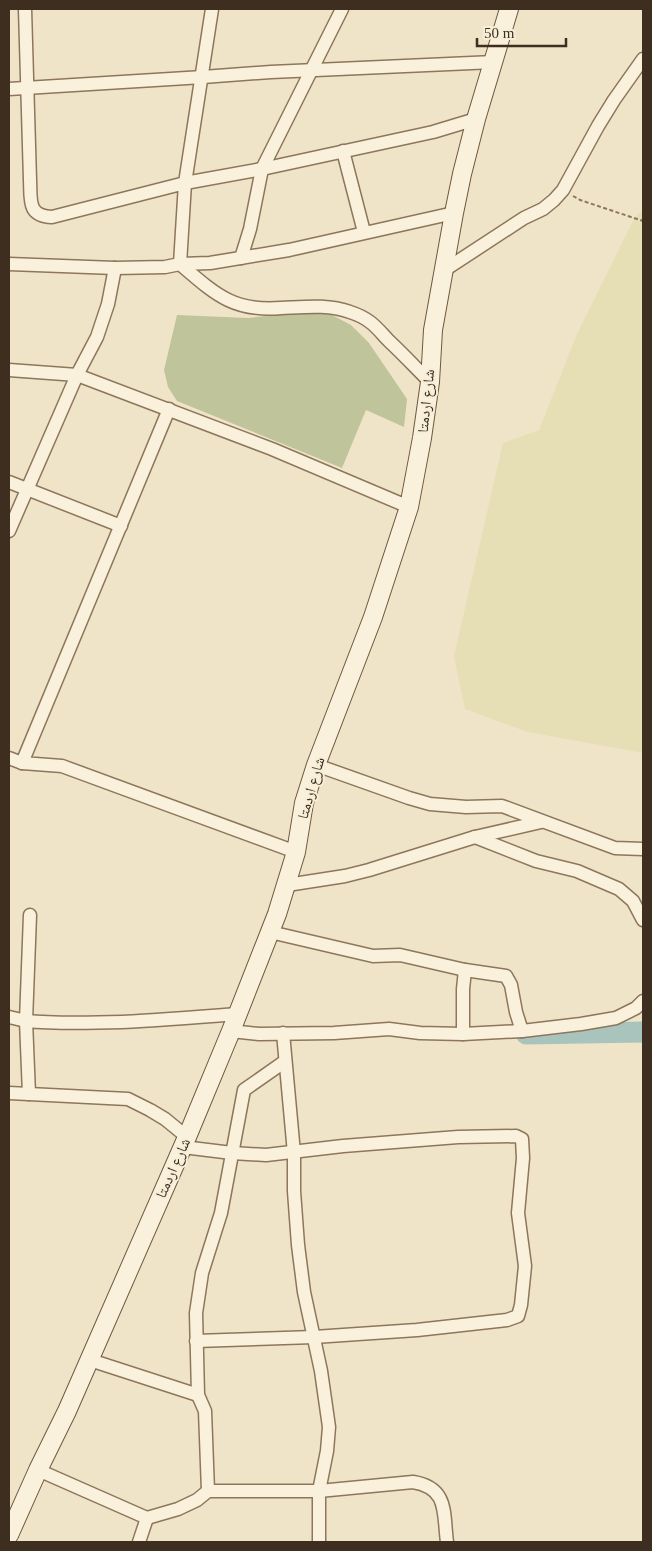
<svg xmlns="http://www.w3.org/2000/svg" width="652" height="1551" font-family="'Times New Roman','Noto Naskh Arabic',serif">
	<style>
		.farmland { fill: #e6deb5 }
		.cemetery { fill: #bfc49a }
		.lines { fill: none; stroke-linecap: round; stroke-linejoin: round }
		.river { stroke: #a9c4bc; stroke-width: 21 }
		.minor-casing { stroke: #8d765c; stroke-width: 15 }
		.secondary-casing { stroke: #6f573f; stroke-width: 20 }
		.path { stroke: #8d765c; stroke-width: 2; stroke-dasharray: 4 2.5; stroke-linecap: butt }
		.minor { stroke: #faf1dc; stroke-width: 12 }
		.secondary { stroke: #faf1dc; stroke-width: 18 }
		.labels { text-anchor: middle; stroke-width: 4; stroke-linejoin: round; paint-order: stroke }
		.street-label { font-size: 15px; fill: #3d2e20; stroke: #f7eed8 }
	</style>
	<rect width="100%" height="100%" fill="#f0e4c8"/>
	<!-- farmland -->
	<path class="farmland" d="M643,209V753L528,732L465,709L454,656L503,443L539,430L577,334L634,219Z"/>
	<!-- cemetery -->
	<path class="cemetery" d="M312,311L332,315L351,325L369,343L407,399L404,427L366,410L342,468L177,401L168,387L164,370L177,315L248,318Z"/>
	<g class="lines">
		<!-- river -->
		<path class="river" d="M526,1034L643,1032"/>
		<defs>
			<g id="minor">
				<path d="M212,9L185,183L262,169L433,132L476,119"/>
				<path d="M9,89L203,77L271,72L494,62"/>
				<path d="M343,151L364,232"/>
				<path d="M241,258L250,229L262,169L342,9"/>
				<path d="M9,264L115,268L165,267L180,264L185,183L52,217C27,216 31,200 30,180L25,9"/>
				<path d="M180,264C215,294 233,312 281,308C304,307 328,304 350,312C356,314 365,318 370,322C377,327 383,335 389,341C403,354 416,368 430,382"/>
				<path d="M180,264L210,263L289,250L454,213"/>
				<path d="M443,271L524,218L543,209L554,200L563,190L598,126L614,100L643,59"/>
				<path d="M9,370L77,375L272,449L409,507"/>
				<path d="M169,409L22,763L62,766L296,852"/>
				<path d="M9,482L121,526"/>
				<path d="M9,531L77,375L97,337L108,304L115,268"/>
				<path d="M9,758L22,763"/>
				<path d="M316,765L409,798L430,804L466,807L502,806L615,848L643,849"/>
				<path d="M475,837L536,861L577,871L619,889L633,901L643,920"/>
				<path d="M287,885L345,876L369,870L475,837L541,822"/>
				<path d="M270,932L373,956L400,955L465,970"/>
				<path d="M9,1017L26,1021L30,915"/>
				<path d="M231,1031L259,1034L334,1033L389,1029L420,1033L463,1034L522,1031L581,1024L616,1018L636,1008L643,1001"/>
				<path d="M283,1033L294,1153V1191L298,1245L304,1292L321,1371L329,1427L327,1451L319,1491V1542"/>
				<path d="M463,1034V989L465,970L506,976L511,985L516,1012L522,1031"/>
				<path d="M9,1093L128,1099L150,1110L165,1119L187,1137"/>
				<path d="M29,1094L26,1021C58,1024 90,1023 122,1022C161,1020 199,1017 237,1014"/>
				<path d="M183,1147L232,1153L266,1155L343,1146L458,1137L516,1136L522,1139L523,1158L518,1213L525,1266L521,1305L518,1316L507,1320L417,1330L314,1337L196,1341"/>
				<path d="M90,1360L198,1395"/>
				<path d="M38,1470L147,1518L178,1509L197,1500L208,1491H319L413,1482C449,1488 443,1513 447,1542"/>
				<path d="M208,1491L205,1411L198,1395L196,1313L202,1273L221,1213L244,1090L284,1062"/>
				<path d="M139,1542L147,1518"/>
			</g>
			<path id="secondary" d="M9,1535L38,1470L67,1411L187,1137L231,1031L277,914L296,852L304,803L316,765L373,617L409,507L422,438L430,382L433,330L454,213L462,174L476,119L509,9"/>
		</defs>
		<!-- minor casing -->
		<use href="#minor" class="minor-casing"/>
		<!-- secondary casing -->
		<use href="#secondary" class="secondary-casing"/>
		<!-- path -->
		<path class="path" d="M573,196L580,200L643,221"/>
		<!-- minor -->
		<use href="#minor" class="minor"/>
		<!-- secondary -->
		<use href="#secondary" class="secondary"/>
	</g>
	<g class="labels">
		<!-- street labels -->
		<g class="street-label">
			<text transform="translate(426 401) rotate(-84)" y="5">شارع اردمتا</text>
			<text transform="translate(311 788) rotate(-74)" y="5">شارع اردمتا</text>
			<text transform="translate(173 1168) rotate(-66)" y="5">شارع اردمتا</text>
		</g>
	</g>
	<!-- border -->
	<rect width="652" height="1551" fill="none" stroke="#3d2e20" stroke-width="20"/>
	<!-- scale -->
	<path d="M477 38v8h89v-8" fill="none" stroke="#3d2e20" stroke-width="2.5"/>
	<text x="484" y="38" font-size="15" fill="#3d2e20" stroke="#f7eed8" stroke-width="4" paint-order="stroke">50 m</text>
</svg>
